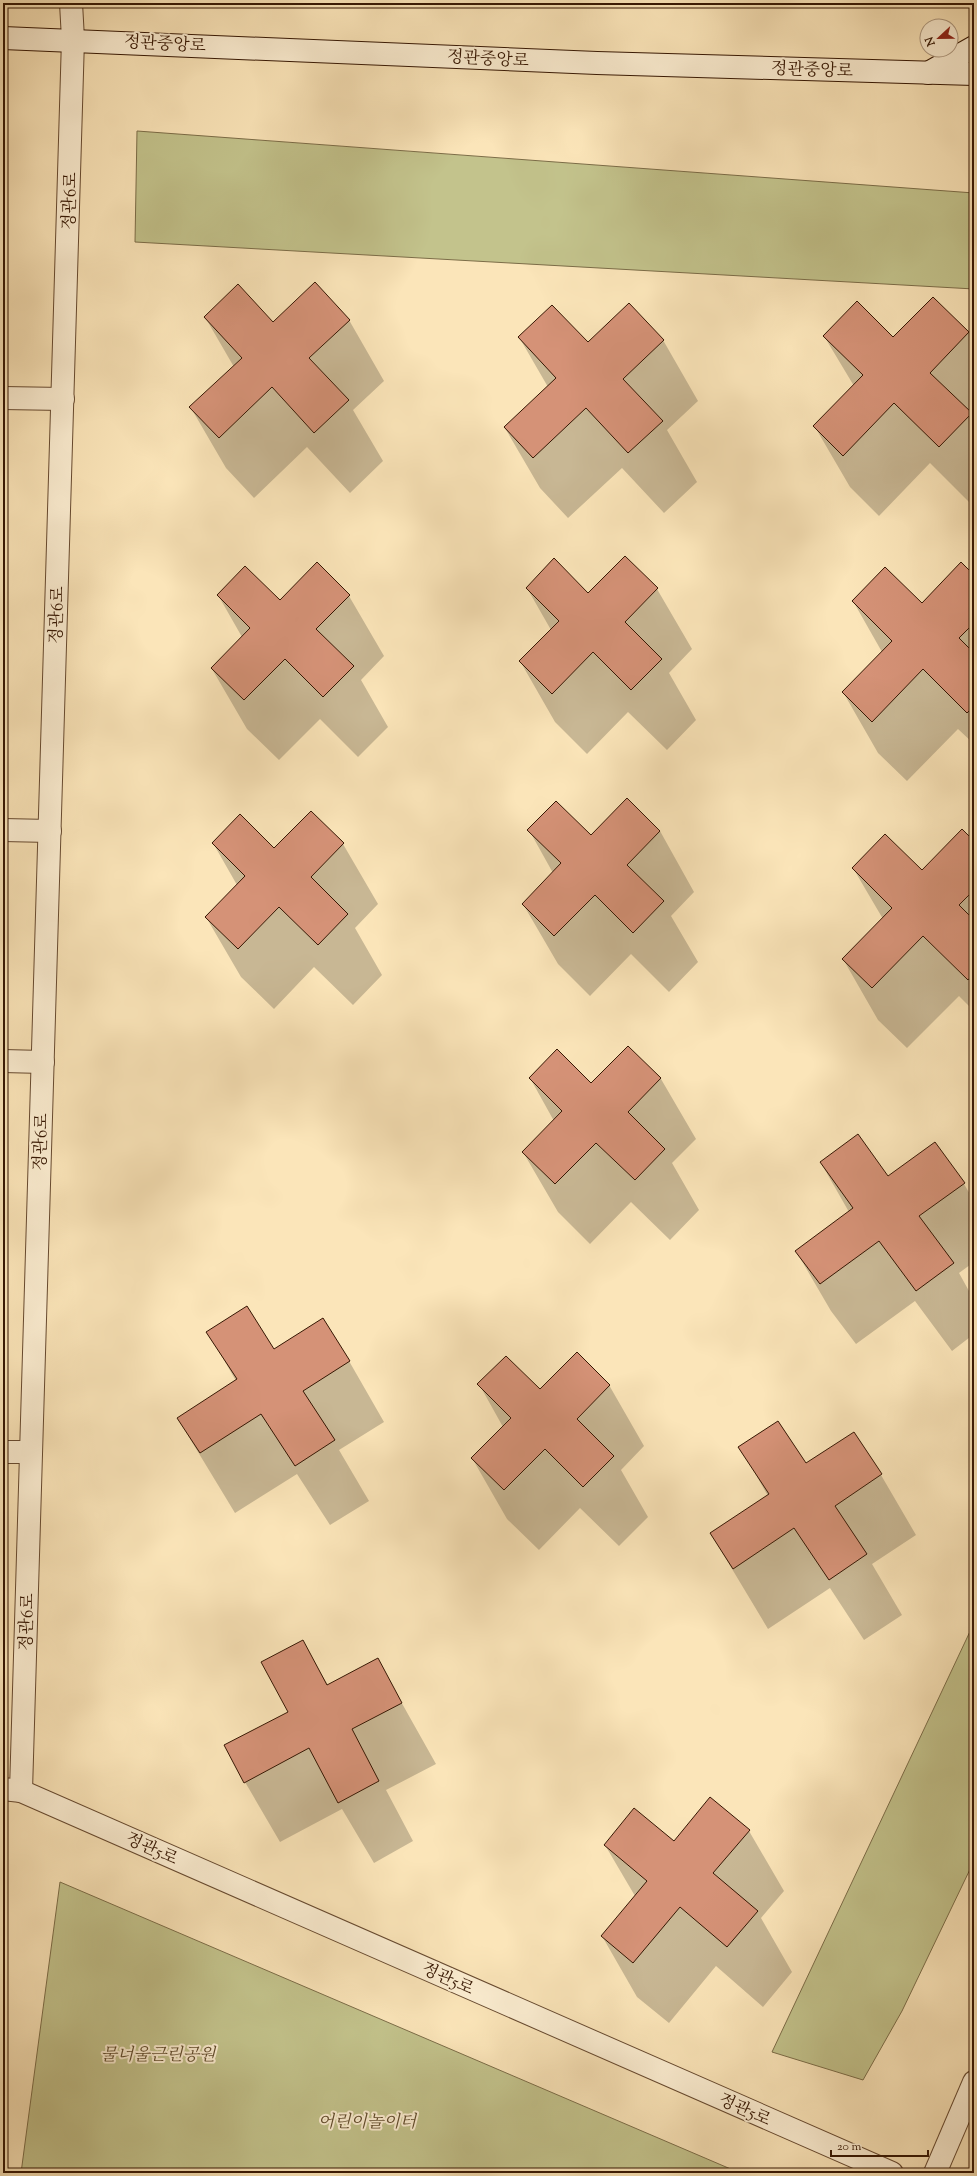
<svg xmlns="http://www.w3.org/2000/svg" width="977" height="2176" font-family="'Sorts Mill Goudy','Noto Serif KR',serif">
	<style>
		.green { fill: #c3c38c; stroke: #7c6d48 }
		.shadow { fill: #0003 }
		.building { fill: #d59277; stroke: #361703 }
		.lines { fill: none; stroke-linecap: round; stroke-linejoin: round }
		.pedestrian-casing { stroke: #674a30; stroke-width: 24 }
		.minor-casing { stroke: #674a30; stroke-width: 24 }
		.tertiary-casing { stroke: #674a30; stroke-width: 24 }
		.secondary-casing { stroke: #361703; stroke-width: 24 }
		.pedestrian { stroke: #fceed2; stroke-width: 22 }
		.minor { stroke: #fceed2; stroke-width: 22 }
		.tertiary { stroke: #fceed2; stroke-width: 22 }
		.secondary { stroke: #fceed2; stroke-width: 22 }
		.labels { text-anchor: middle; stroke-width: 4; stroke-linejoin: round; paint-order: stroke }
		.street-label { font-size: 17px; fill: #361703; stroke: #fceed2 }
		.park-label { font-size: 17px; font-style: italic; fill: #604b2c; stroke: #fceed2 }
	</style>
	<rect width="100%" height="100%" fill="#fbe5b9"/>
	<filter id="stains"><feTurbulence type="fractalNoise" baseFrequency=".005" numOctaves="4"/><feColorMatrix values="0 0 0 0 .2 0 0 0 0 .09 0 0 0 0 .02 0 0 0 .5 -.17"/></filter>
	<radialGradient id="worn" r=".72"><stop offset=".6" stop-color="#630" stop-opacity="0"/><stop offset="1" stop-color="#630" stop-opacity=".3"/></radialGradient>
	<!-- green -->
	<g class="green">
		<path d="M137,131L974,193V289L135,242Z"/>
		<path d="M974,1623V1861L902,2011L863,2080L772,2052Z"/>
		<path d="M60,1882L740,2173H21Z"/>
	</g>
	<!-- shadow -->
	<g class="shadow">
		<path d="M933,298L969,333L974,342V507L930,463L879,516L850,487L815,427L854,386L824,336L893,339Z"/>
		<path d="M205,317L273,323L349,320L384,381L353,410L383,461L350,493L307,447L254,498L226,468L191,408L234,367Z"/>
		<path d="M519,337L588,343L663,340L698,401L667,430L697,482L664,513L622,468L568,518L540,488L505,428L548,387Z"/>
		<path d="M974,576V744L958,729L907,781L878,753L843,692L882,652L853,601L922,605Z"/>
		<path d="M527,588L588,594L657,589L692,649L669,673L696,720L667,750L628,712L587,754L555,722L520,661L551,630Z"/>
		<path d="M218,595L280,601L349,596L384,656L361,680L388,727L358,757L320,719L279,760L247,729L212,669L242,637Z"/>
		<path d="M311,812L343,844L378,904L355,928L382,975L353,1005L314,967L274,1009L241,977L206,917L237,885L213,843L274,849Z"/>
		<path d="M529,830L591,837L660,831L694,892L671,916L698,962L669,992L631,954L590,996L558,964L523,904L553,873Z"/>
		<path d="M974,843V1011L959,996L907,1048L878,1020L843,959L883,919L853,868L922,871Z"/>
		<path d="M628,1047L661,1079L696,1139L672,1163L699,1210L670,1240L631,1202L590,1244L558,1212L523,1152L554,1121L530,1078L591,1085Z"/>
		<path d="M821,1163L888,1177L964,1184L974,1201V1262L959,1273L974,1300V1334L952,1351L915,1301L856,1344L831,1311L796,1251L849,1212Z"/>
		<path d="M208,1332L274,1350L349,1361L384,1422L339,1450L369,1501L330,1525L297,1474L235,1513L178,1419L236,1381Z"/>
		<path d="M479,1384L540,1391L609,1385L644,1446L621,1470L648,1517L619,1546L580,1508L539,1550L507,1519L472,1458L503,1427Z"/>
		<path d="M853,1433L881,1475L916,1535L872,1564L902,1615L864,1640L830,1588L768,1629L711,1534L768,1496L740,1447L806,1465Z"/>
		<path d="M302,1641L328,1685L377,1659L436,1764L386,1790L413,1841L374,1863L342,1809L280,1842L245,1782L289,1712Z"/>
		<path d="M749,1831L784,1891L761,1918L792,1972L763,2007L716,1966L669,2023L637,1997L602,1936L635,1896L605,1845L674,1842Z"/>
	</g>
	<!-- building -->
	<g class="building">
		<path d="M315,282L350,320L309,358L349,400L314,433L272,387L219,438L189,407L242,358L204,317L238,284L273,322Z"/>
		<path d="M933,297L969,332L930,373L972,413L939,447L894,403L843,456L813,426L863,375L823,336L857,301L893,337Z"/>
		<path d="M629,303L664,340L623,379L663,421L628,453L586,408L533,458L504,427L556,378L518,337L552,305L588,342Z"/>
		<path d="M625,556L658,588L625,622L662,659L631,690L593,652L552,694L519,661L559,621L526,588L554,558L588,593Z"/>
		<path d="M317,562L350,595L316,629L354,666L323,697L285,659L244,700L211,668L250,628L217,595L245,566L280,600Z"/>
		<path d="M961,562L974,575V623L959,638L974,653V706L967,713L923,669L872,722L842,692L892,641L852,601L885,567L922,603Z"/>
		<path d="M627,798L660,831L627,865L664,901L633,933L595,895L554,936L522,904L561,863L527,830L556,801L591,835Z"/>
		<path d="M311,811L344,843L311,877L348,914L318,945L279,907L238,949L205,917L245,876L212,843L240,814L274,848Z"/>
		<path d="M962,829L974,841V890L959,905L974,920V973L968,980L923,936L872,988L842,959L892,908L852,868L885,834L922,870Z"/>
		<path d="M628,1046L661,1078L628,1112L665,1149L635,1180L596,1143L555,1184L522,1152L562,1111L529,1078L557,1049L591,1083Z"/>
		<path d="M858,1134L888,1176L935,1142L965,1183L919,1216L954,1263L916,1291L879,1241L820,1284L795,1251L853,1208L820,1162Z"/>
		<path d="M247,1306L274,1349L323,1318L350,1361L303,1391L335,1440L295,1466L261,1414L200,1453L177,1418L237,1379L206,1332Z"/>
		<path d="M577,1352L610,1385L577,1419L614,1456L583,1487L545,1449L504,1490L471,1458L511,1418L477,1384L506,1356L540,1389Z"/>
		<path d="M778,1421L806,1463L854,1432L882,1474L835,1506L867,1554L829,1580L794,1528L733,1569L710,1533L769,1494L738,1447Z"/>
		<path d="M303,1640L327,1685L378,1658L402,1703L352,1729L379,1781L338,1803L309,1748L244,1783L224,1745L288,1712L261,1662Z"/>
		<path d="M710,1797L750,1830L713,1873L758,1911L727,1947L680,1907L633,1963L601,1936L647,1881L604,1845L634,1808L674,1841Z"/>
	</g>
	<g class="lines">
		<defs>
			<path id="pedestrian" d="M3,1061L43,1062"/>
			<g id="minor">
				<path d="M3,398L63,399"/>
				<path d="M3,830L50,831"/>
				<path d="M3,1452H31"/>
				<path d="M3,1789L21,1791L892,2173"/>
				<path d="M21,1791L73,39L71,3"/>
			</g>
			<path id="tertiary" d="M935,2173L974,2082"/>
			<g id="secondary">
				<path d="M3,38L597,63L974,74"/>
				<path d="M928,73L974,47"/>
			</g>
		</defs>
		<!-- pedestrian casing -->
		<use href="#pedestrian" class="pedestrian-casing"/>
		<!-- minor casing -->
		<use href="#minor" class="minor-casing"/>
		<!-- tertiary casing -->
		<use href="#tertiary" class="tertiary-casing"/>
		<!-- secondary casing -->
		<use href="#secondary" class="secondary-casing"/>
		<!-- pedestrian -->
		<use href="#pedestrian" class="pedestrian"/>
		<!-- minor -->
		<use href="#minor" class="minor"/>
		<!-- tertiary -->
		<use href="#tertiary" class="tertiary"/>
		<!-- secondary -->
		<use href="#secondary" class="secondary"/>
	</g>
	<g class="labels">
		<!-- street labels -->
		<g class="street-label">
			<text transform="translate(165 43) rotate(3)" y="6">정관중앙로</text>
			<text transform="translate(488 58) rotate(3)" y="6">정관중앙로</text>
			<text transform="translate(812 69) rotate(2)" y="6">정관중앙로</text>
			<text transform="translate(69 201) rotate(-88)" y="6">정관6로</text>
			<text transform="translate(56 615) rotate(-88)" y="6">정관6로</text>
			<text transform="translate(40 1142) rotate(-88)" y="6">정관6로</text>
			<text transform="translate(26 1622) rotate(-88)" y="6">정관6로</text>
			<text transform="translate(152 1848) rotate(24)" y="6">정관5로</text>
			<text transform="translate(448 1978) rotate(24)" y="6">정관5로</text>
			<text transform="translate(745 2109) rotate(24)" y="6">정관5로</text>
		</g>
		<!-- park labels -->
		<g class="park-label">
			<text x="158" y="2060">물너울근린공원</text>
			<text x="367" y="2127">어린이놀이터</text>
		</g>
	</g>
	<!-- margin -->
	<rect width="977" height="2176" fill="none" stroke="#fbe5b9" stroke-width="16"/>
	<rect x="4" y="4" width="969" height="2168" fill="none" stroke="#361703" stroke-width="2"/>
	<rect x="8" y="8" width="961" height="2160" fill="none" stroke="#361703"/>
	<!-- north arrow -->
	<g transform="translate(939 38) rotate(248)"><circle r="19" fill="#fceed2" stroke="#ad987f"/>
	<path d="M0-3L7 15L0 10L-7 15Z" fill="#8f2418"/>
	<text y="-6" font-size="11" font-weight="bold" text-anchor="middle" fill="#361703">N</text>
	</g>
	<!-- scale -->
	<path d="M831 2150v6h97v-6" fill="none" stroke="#361703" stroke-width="2"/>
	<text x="837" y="2150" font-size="12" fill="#361703" stroke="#fceed2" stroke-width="3" paint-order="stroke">20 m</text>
	<rect width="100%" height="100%" filter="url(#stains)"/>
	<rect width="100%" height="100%" fill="url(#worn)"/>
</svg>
